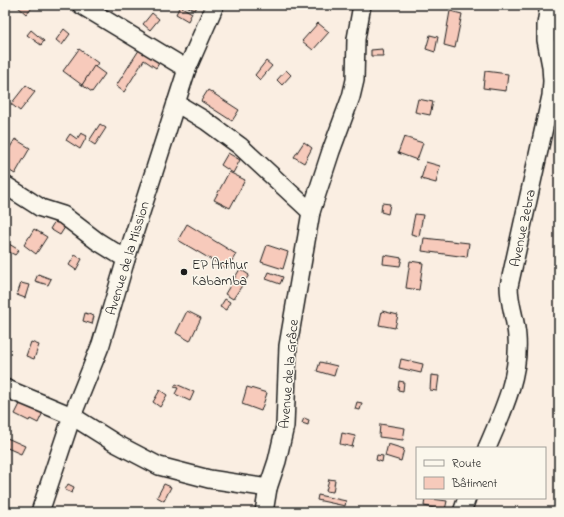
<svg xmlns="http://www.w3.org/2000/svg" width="564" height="517" font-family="'Indie Flower',sans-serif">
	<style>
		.building { fill: #f7cabb; stroke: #1c1c1c }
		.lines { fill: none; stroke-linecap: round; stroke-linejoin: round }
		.street-casing { stroke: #1c1c1c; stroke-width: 20 }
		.street { stroke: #fbf7ec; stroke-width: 17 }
		.poi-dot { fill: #1c1c1c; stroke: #fbf7ec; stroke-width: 1.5 }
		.labels { text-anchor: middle; stroke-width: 3; stroke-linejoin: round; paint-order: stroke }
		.street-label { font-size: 14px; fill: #1c1c1c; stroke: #fbf7ec }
		.poi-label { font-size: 14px; fill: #1c1c1c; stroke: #fbf7ec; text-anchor: start }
	</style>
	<rect width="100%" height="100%" fill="#faeee2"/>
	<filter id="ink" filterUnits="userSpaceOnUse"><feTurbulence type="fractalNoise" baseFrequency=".025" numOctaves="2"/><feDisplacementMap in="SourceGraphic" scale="8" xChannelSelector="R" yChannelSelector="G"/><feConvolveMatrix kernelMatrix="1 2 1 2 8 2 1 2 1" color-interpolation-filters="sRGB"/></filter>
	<g filter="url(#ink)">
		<!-- building -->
		<g class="building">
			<path d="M18,5H32L33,6L26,14L17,6Z"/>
			<path d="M184,5H198L195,10Z"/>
			<path d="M180,6L192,13L188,21L176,14Z"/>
			<path d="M450,11L462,14L455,48L444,45Z"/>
			<path d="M152,13L159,19L150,30L143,24Z"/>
			<path d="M318,23L329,32L313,50L302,41Z"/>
			<path d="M64,29L70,34L62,45L56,40Z"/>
			<path d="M31,30L44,41L41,45L27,35Z"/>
			<path d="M430,35L438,37L435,52L426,49Z"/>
			<path d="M141,47L161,60L156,68L144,60L124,92L116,86Z"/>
			<path d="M79,49L98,63L82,85L63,71Z"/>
			<path d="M382,49L383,56H371V50Z"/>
			<path d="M266,61L272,66L260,80L255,75Z"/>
			<path d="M94,66L105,74L92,92L82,85Z"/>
			<path d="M286,70L291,75L282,85L277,80Z"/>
			<path d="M485,71L508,74L506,91L483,88Z"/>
			<path d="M26,85L35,92L20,111L11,104Z"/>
			<path d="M208,90L239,110L232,121L201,101Z"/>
			<path d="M418,99L433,102L430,115L415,112Z"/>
			<path d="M100,124L106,128L95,145L89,141Z"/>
			<path d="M81,133L87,136L80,149L66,140L70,134L77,139Z"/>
			<path d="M404,137L423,143L417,160L398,153Z"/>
			<path d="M15,139L30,148L15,174L5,168V156Z"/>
			<path d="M304,142L312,148L304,163L294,157Z"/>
			<path d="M228,153L240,160L233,173L221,165Z"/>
			<path d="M426,162L440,166L436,183L421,179Z"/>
			<path d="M229,172L245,180L230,208L214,200Z"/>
			<path d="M382,203L390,204L388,214L381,212Z"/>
			<path d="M415,214L423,215L419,236L411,234Z"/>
			<path d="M58,216L67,224L60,235L50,229Z"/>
			<path d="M187,224L236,254L227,269L178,240Z"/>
			<path d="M34,229L47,237L36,254L24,245Z"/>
			<path d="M424,238L469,243L467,257L422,251Z"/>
			<path d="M9,244L19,250L15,255L6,250Z"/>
			<path d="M267,245L288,252L283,269L261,262Z"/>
			<path d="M75,255L82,259L76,270L69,265Z"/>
			<path d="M384,255L402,258L400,266L383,264Z"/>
			<path d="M410,261L423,263L419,290L406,288Z"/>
			<path d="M240,269L249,275L233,299L225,294Z"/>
			<path d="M269,272L283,277L280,284L266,279Z"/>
			<path d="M38,274L51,279L48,285L35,281Z"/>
			<path d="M21,283L29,285L25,298L17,295Z"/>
			<path d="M225,299L230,302L226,310L220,307Z"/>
			<path d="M187,311L201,318L190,341L176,333Z"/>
			<path d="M382,311L398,315L395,328L379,325Z"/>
			<path d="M85,313L94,316L92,324L83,321Z"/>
			<path d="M31,342L39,345L34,359L26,356Z"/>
			<path d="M401,359L423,364L421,373L399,368Z"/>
			<path d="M320,362L337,366L334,376L317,371Z"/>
			<path d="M431,375L439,376L437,391L430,390Z"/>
			<path d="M399,381L404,382L403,391L398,390Z"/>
			<path d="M176,384L194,392L190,401L175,394L178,388L174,387Z"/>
			<path d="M247,387L267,393L261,411L242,404Z"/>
			<path d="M160,390L167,395L160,407L153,402Z"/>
			<path d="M22,400L44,410L38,423L30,419L29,421L15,414Z"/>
			<path d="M357,402L362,403L360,410L355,409Z"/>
			<path d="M304,418L309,420L308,425L302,423Z"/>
			<path d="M380,424L405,428L403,440L379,437Z"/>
			<path d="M342,433L355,436L352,447L340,444Z"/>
			<path d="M7,438L25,446L21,454L5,447V439L6,440Z"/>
			<path d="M388,444L404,449L401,461L385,456Z"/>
			<path d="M377,455L383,456L382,462L376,460Z"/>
			<path d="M329,479L335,480L333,492L326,491Z"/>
			<path d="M68,484L74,487L72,493L65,490Z"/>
			<path d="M164,484L171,487L164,501L157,497Z"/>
			<path d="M318,495L346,501L345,506L317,500Z"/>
			<path d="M425,498L447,501L445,510L424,506Z"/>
		</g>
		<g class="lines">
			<defs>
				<g id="street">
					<path d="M81,5L187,69"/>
					<path d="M176,103L206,121L240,146L311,212"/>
					<path d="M5,185L41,208L63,215L97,241L126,259"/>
					<path d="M5,388L72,416L115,443L159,466L209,479L268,488"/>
					<path d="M487,448C502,413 520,376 517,337C516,319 509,305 509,286L551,96L552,81L551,66L546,40V25L549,5"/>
					<path d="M40,512L72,416L101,344L126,259L187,69L215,5"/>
					<path d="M264,512L268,488L277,461L285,426L288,346L311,212L331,151L351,97L355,80L356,39L362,5"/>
					<path d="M462,512L467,498"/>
				</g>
			</defs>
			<!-- street casing -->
			<use href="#street" class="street-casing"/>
			<!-- street -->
			<use href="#street" class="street"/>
		</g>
	</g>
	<!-- markers -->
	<circle class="poi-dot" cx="184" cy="272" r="4"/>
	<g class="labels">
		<!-- street labels -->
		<g class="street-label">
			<text transform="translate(522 228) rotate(-78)" y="5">Avenue Zebra</text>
			<text transform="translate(127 258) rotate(-73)" y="5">Avenue de la Mission</text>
			<text transform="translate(288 374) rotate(-85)" y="5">Avenue de la Grâce</text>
		</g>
		<!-- poi labels -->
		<g class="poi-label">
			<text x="192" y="269">EP Arthur<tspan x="192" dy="16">Kabamba</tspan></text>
		</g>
	</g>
	<!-- margin -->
	<rect width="564" height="517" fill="none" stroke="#fbf7ec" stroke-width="20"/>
	<rect x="10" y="10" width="544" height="497" fill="none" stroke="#1c1c1c" stroke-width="1.5" filter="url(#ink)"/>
	<!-- legend -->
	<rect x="416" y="447" width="130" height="52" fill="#fbf7ec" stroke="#a29f99"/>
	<rect x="424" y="460" width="20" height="6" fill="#fbf7ec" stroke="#a29f99"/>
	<text x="452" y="467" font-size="12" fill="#1c1c1c">Route</text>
	<rect x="424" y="477" width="20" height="12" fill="#f7cabb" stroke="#a29f99"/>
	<text x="452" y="487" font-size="12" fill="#1c1c1c">Bâtiment</text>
</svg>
